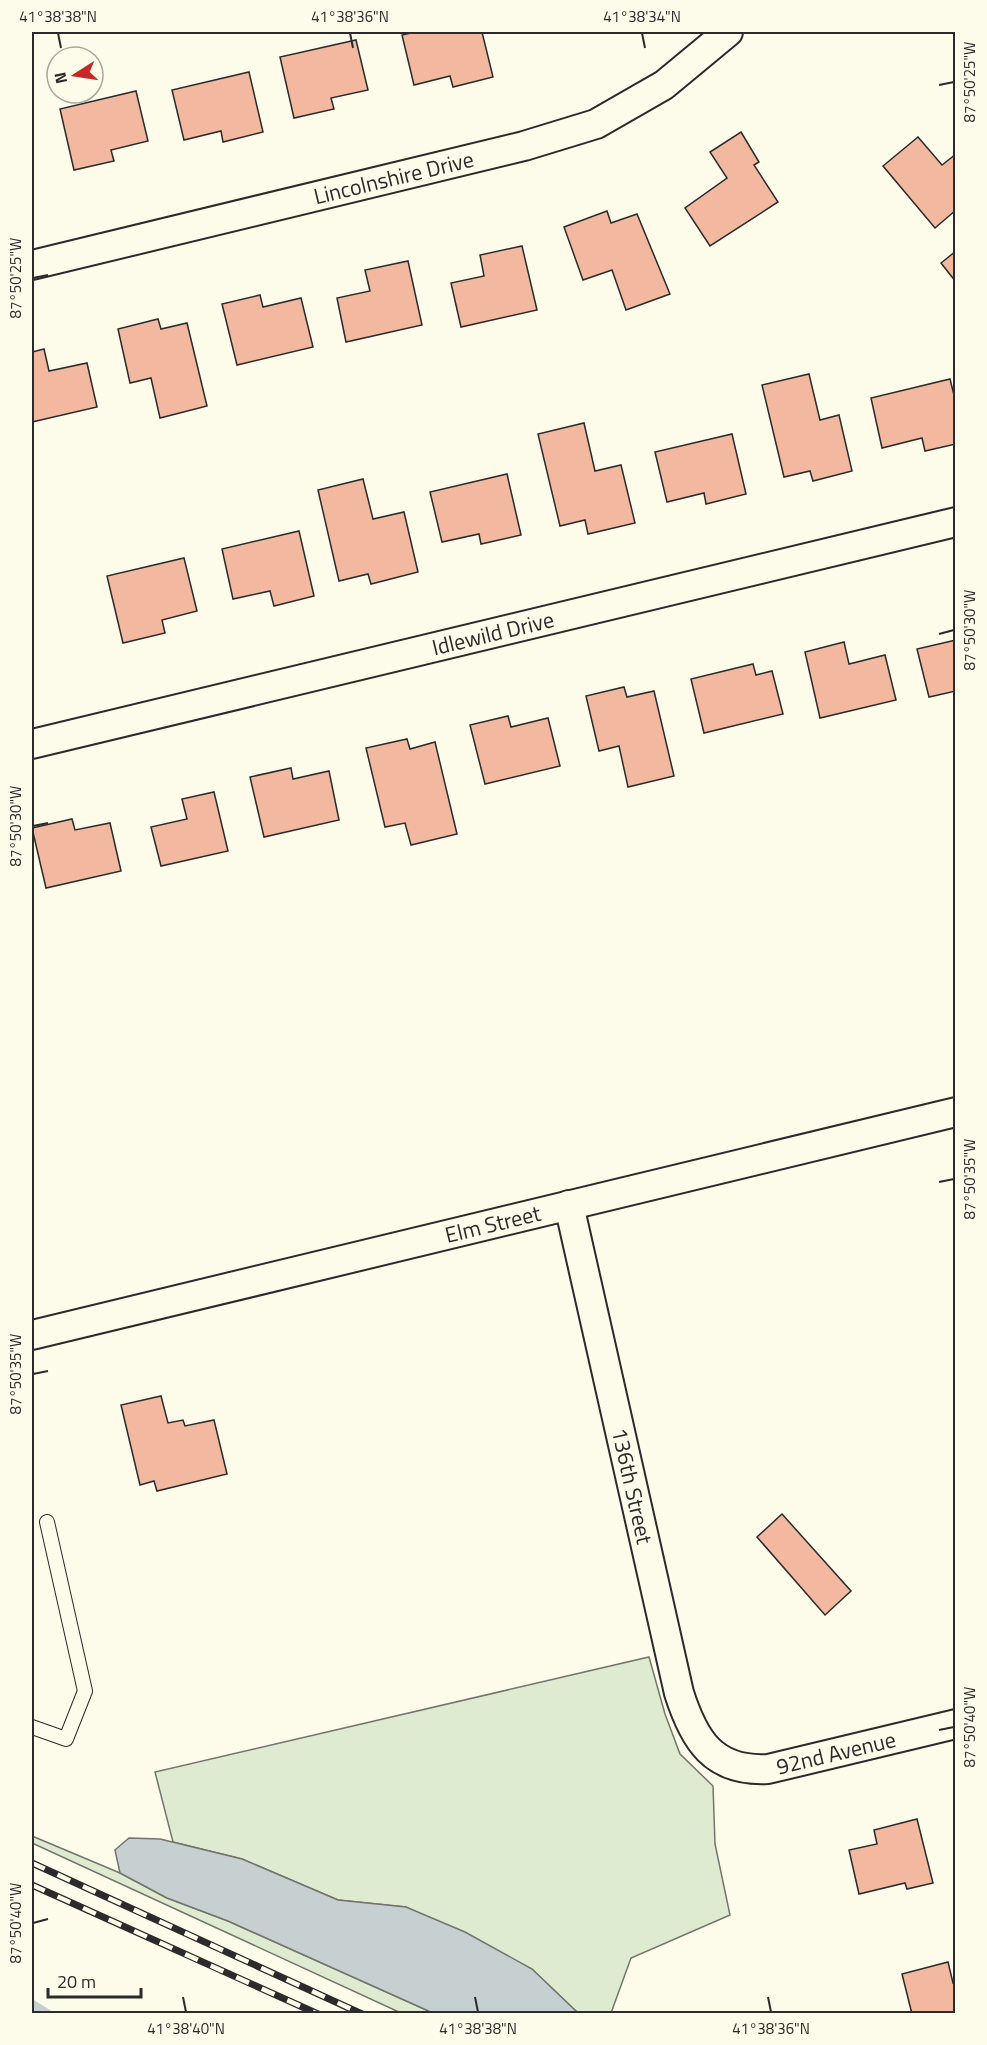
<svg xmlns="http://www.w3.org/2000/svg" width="987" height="2045" font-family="'Titillium Web',sans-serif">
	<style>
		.green { fill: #deebd1; stroke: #74746e; stroke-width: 1.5 }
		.water { fill: #c7d0d0; stroke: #74746e; stroke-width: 1.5 }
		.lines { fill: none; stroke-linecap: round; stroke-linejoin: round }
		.stream { stroke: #c7d0d0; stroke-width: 9 }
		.building { fill: #f2b8a0; stroke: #2b2b2b; stroke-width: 1.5 }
		.service-casing { stroke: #2b2b2b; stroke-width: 16 }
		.minor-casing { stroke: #2b2b2b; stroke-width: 32 }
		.service { stroke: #fdfbea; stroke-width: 14 }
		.minor { stroke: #fdfbea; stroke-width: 28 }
		.rail-casing { stroke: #2b2b2b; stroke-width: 7 }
		.rail { stroke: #fdfbea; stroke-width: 4.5; stroke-dasharray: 14; stroke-linecap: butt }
		.ticks { fill: none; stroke: #2b2b2b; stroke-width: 2 }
		.labels { text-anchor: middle; stroke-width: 4.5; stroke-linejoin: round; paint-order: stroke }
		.street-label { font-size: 22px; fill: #2b2b2b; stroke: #fdfbea }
		.neatline { fill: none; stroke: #2b2b2b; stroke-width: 2 }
		.ticks-label { font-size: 15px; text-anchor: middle; fill: #2b2b2b }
	</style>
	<rect width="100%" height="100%" fill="#fdfbea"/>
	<!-- green -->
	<g class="green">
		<path d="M649,1657L665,1714L680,1754L713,1786L715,1844L730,1915L631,1958L611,2013H578L532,1969L406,1907L338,1900L242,1859L173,1842L155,1772Z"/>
		<path d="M32,1836L120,1873L167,1898L228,1921L433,2013H401L32,1843Z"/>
	</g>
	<!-- water -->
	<path class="water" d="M129,1838L160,1839L242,1859L338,1900L406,1907L465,1932L532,1969L578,2013H433L228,1921L167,1898L120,1873L115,1850Z"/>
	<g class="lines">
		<!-- stream -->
		<path class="stream" d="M32,2004L48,2014"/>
	</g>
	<!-- building -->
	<g class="building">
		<path d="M415,32H482L493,77L453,87L450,76L414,85L402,35Z"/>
		<path d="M356,40L368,90L331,98L334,109L294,118L280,57Z"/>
		<path d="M249,72L263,132L223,142L221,131L184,140L172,90Z"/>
		<path d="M136,91L148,141L111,150L114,161L74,170L60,109Z"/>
		<path d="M741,132L759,162L754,165L778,202L710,246L685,208L727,178L710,152Z"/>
		<path d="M918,137L942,165L956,154V210L935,228L883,166Z"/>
		<path d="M607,211L611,223L637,214L670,294L626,310L612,270L583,280L564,227Z"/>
		<path d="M522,246L537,310L461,327L451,283L484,276L480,255Z"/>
		<path d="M956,251V282L941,263Z"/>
		<path d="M408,261L422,325L346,342L337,298L370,291L365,270Z"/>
		<path d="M260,295L263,307L301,298L313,347L237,365L222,304Z"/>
		<path d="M158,319L161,329L187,323L207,406L160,418L151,378L130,383L118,329Z"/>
		<path d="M44,349L49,371L87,363L97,407L32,422V352Z"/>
		<path d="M809,374L820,420L839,415L852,471L813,481L810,471L784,477L762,385Z"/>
		<path d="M950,379L956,403V444L925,451L922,438L882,448L871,398Z"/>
		<path d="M584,423L595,471L621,465L635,523L588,534L585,520L560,526L538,434Z"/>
		<path d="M732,434L746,494L706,504L704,493L667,502L655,452Z"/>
		<path d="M507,474L521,535L481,544L479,534L442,542L430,492Z"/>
		<path d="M363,479L373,519L404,512L418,572L371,584L368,574L339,581L318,490Z"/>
		<path d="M299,531L314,596L274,606L270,591L233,599L222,549Z"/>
		<path d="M184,558L197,611L162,620L165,633L123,643L107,576Z"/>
		<path d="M956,640V691L929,697L917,649Z"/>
		<path d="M844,642L849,664L885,655L896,700L820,718L805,652Z"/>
		<path d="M753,664L756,675L772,671L783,714L704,733L691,679Z"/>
		<path d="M624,687L627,697L654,691L674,776L628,787L619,746L599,751L586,696Z"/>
		<path d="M508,716L511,727L548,718L560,766L485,784L470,725Z"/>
		<path d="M407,739L410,749L435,742L457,834L411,845L405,823L385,827L366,748Z"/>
		<path d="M291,768L293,779L329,771L339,820L264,837L250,777Z"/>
		<path d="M214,792L228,851L161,866L151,827L187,819L182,799Z"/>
		<path d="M72,819L75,830L110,823L121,871L46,888L32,828Z"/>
		<path d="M161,1396L168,1423L183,1420L185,1426L214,1420L227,1474L157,1491L154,1481L140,1485L121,1405Z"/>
		<path d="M782,1514L851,1591L825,1615L757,1537Z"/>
		<path d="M917,1819L933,1883L907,1889L905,1883L859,1894L849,1850L877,1844L874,1830Z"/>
		<path d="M948,1962L953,1983L956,1982V2014H912L902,1974Z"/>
	</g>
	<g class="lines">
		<defs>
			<path id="service" d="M32,1727L66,1739L85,1691L47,1522"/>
			<g id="minor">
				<path id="s1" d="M32,265L524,146L596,124L664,85L728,32"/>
				<path id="s2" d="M32,744L956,522"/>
				<path id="s3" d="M569,1205L679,1693C694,1740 713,1772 768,1769L956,1724"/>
				<path id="s4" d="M32,1335L956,1112"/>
			</g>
		</defs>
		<!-- service casing -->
		<use href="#service" class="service-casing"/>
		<!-- minor casing -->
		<use href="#minor" class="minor-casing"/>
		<!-- service -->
		<use href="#service" class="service"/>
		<!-- minor -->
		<use href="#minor" class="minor"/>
		<defs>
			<g id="rail">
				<path d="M32,1863L362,2014"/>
				<path d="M32,1885L318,2014"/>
			</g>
		</defs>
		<!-- rail casing -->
		<use href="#rail" class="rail-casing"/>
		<!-- rail -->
		<use href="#rail" class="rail"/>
	</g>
	<!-- ticks -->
	<path class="ticks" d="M58,33L61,48M350,33L353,48M642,33L645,48M939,85L954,82M33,278L48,275M939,634L954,630M33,826L48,823M939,1182L954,1179M33,1374L48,1371M939,1730L954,1727M33,1923L48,1919M183,1997L186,2012M475,1997L478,2012M768,1997L771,2012"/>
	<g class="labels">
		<!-- street labels -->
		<g class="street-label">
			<text dy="8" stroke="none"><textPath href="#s1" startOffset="372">Lincolnshire Drive</textPath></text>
			<text dy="8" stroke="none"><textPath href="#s2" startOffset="474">Idlewild Drive</textPath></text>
			<text dy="8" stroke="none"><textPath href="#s4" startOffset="474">Elm Street</textPath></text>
			<text dy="8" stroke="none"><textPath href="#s3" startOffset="288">136th Street</textPath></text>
			<text dy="8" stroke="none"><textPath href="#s3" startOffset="699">92nd Avenue</textPath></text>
		</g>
	</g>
	<!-- border -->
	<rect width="987" height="2045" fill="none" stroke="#fdfbea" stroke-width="66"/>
	<!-- north arrow -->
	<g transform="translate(75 75) rotate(258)"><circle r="28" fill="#fdfbea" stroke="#a9a89e" stroke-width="1.5"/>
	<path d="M0-4.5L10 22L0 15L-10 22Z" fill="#c62828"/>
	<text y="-9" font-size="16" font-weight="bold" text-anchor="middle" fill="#2b2b2b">N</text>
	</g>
	<!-- scale -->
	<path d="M48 1988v9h93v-9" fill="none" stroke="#2b2b2b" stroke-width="3"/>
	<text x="57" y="1988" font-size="18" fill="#2b2b2b" stroke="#fdfbea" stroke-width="4.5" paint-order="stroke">20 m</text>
	<rect x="33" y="33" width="921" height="1979" class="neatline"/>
	<g class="ticks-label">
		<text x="58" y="22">41°38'38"N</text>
		<text x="350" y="22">41°38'36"N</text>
		<text x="642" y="22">41°38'34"N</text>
		<text transform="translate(970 82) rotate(-90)" y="5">87°50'25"W</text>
		<text transform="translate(16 278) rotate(-90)" y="5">87°50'25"W</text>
		<text transform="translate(970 630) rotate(-90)" y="5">87°50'30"W</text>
		<text transform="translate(16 826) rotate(-90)" y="5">87°50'30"W</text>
		<text transform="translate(970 1179) rotate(-90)" y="5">87°50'35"W</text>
		<text transform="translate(16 1374) rotate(-90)" y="5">87°50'35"W</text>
		<text transform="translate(970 1727) rotate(-90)" y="5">87°50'40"W</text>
		<text transform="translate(16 1923) rotate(-90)" y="5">87°50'40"W</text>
		<text x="186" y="2034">41°38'40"N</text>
		<text x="478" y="2034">41°38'38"N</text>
		<text x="771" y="2034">41°38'36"N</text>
	</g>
</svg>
